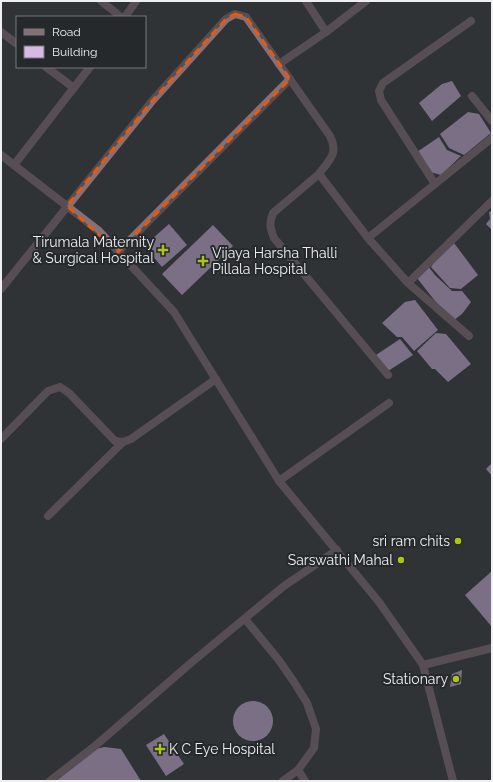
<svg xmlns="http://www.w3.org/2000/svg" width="493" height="782" font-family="Raleway,sans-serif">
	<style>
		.building { fill: #d6b8e4 }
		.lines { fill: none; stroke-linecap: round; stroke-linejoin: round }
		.minor { stroke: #866f75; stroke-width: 8 }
		.tertiary { stroke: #866f75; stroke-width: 8 }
		.marked { fill: none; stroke: #e8590c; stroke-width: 3; stroke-dasharray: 8 5; stroke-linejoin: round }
		.poi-dot { fill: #adc60f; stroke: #26292c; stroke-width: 1.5 }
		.labels { text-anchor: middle; stroke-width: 4; stroke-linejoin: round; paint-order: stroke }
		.poi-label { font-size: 14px; fill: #edeff1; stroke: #26292c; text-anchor: end }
	</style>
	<rect width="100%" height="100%" fill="#303336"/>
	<!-- building -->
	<g class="building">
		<path d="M452,81L461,96L432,121L419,103L442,84Z"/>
		<path d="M468,112L479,114L491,133L464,155L449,148L440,134Z"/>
		<path d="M439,137L447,150L461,156L441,175L430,172L417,152Z"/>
		<path d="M492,211V230L486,224L490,219L489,212Z"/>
		<path d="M169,224L187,245L162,267L144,246Z"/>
		<path d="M213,225L233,246L182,295L162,274Z"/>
		<path d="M454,243L478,275L461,289L450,288L431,267L437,258Z"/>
		<path d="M428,266L435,275L452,291H462L471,302L462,314L454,320L435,301L417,278Z"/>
		<path d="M415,300L438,330L414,351L402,337H397L382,323L405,302Z"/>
		<path d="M436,333L446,334L471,364L448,382L435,369H432L417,351Z"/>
		<path d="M400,339L413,355L388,371L376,355Z"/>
		<path d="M492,463V476L486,469Z"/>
		<path d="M492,571V627L465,595Z"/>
		<path d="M462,670L461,684L450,687L452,674Z"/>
		<circle cx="253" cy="721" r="20"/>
		<path d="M164,734L184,764L166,776L146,745Z"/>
		<path d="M104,747L121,749L141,781H56L96,749Z"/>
	</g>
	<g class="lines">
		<!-- minor -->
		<g class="minor">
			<path d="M101,1L121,17"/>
			<path d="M306,1L326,32"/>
			<path d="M125,17L136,1"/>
			<path d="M1,32L17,44"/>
			<path d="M279,64L326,32L366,1"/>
			<path d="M46,67L74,88"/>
			<path d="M472,96L492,121"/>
			<path d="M14,165L90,67"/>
			<path d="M319,174L273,213C269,223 270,228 274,238L388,375"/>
			<path d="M435,184L492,138"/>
			<path d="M368,238L435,184L381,100L379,91L383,83L471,21"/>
			<path d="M118,252L290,79"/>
			<path d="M408,283L492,201"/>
			<path d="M1,289L153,100L226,19L235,14L246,17L330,136C339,154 329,160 319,174L368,238L408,283L469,336"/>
			<path d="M1,439L48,391L60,387L69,393L115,441L123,442L131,439L216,379"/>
			<path d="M279,481L389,403"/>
			<path d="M48,516L123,442"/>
			<path d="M245,619L278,659L294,682L307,703L316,729L314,748L298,770L283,781"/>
			<path d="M423,665L453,781"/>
			<path d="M298,770L305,781"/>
			<path d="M50,781L95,746L192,662L284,586L337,550"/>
		</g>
		<!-- tertiary -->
		<path class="tertiary" d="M1,155L99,231L174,312L279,481L379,602L423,665L492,648"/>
	</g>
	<!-- marked area -->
	<path d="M0 0H493V782H0ZM235,14L246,17L290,79L118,252L67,206L153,100L226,19Z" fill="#303336" fill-opacity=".55" fill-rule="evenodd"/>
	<path class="marked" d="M235,14L246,17L290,79L118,252L67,206L153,100L226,19Z"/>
	<!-- markers -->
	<g class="poi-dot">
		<path d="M161 244h4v4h4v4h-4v4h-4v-4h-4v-4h4z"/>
		<path d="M201 255h4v4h4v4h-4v4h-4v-4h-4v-4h4z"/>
		<circle cx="458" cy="541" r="4"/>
		<circle cx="401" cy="560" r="4"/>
		<circle cx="456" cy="679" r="4"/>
		<path d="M158 743h4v4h4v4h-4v4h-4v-4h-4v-4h4z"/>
	</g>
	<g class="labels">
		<!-- poi labels -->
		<g class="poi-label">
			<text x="154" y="247">Tirumala Maternity<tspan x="154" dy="16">&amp; Surgical Hospital</tspan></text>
			<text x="212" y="258" text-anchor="start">Vijaya Harsha Thalli<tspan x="212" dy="16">Pillala Hospital</tspan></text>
			<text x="450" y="546">sri ram chits</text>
			<text x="393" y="565">Sarswathi Mahal</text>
			<text x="448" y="684">Stationary</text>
			<text x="169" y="754" text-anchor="start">K C Eye Hospital</text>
		</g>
	</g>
	<!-- border -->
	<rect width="493" height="782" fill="none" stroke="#edeff1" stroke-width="4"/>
	<!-- legend -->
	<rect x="16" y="16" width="130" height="52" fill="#26292c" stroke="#76787b"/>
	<rect x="24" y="29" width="20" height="6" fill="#866f75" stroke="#76787b"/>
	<text x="52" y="36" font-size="12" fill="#edeff1">Road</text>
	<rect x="24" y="46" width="20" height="12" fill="#d6b8e4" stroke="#76787b"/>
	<text x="52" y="56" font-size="12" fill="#edeff1">Building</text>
</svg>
